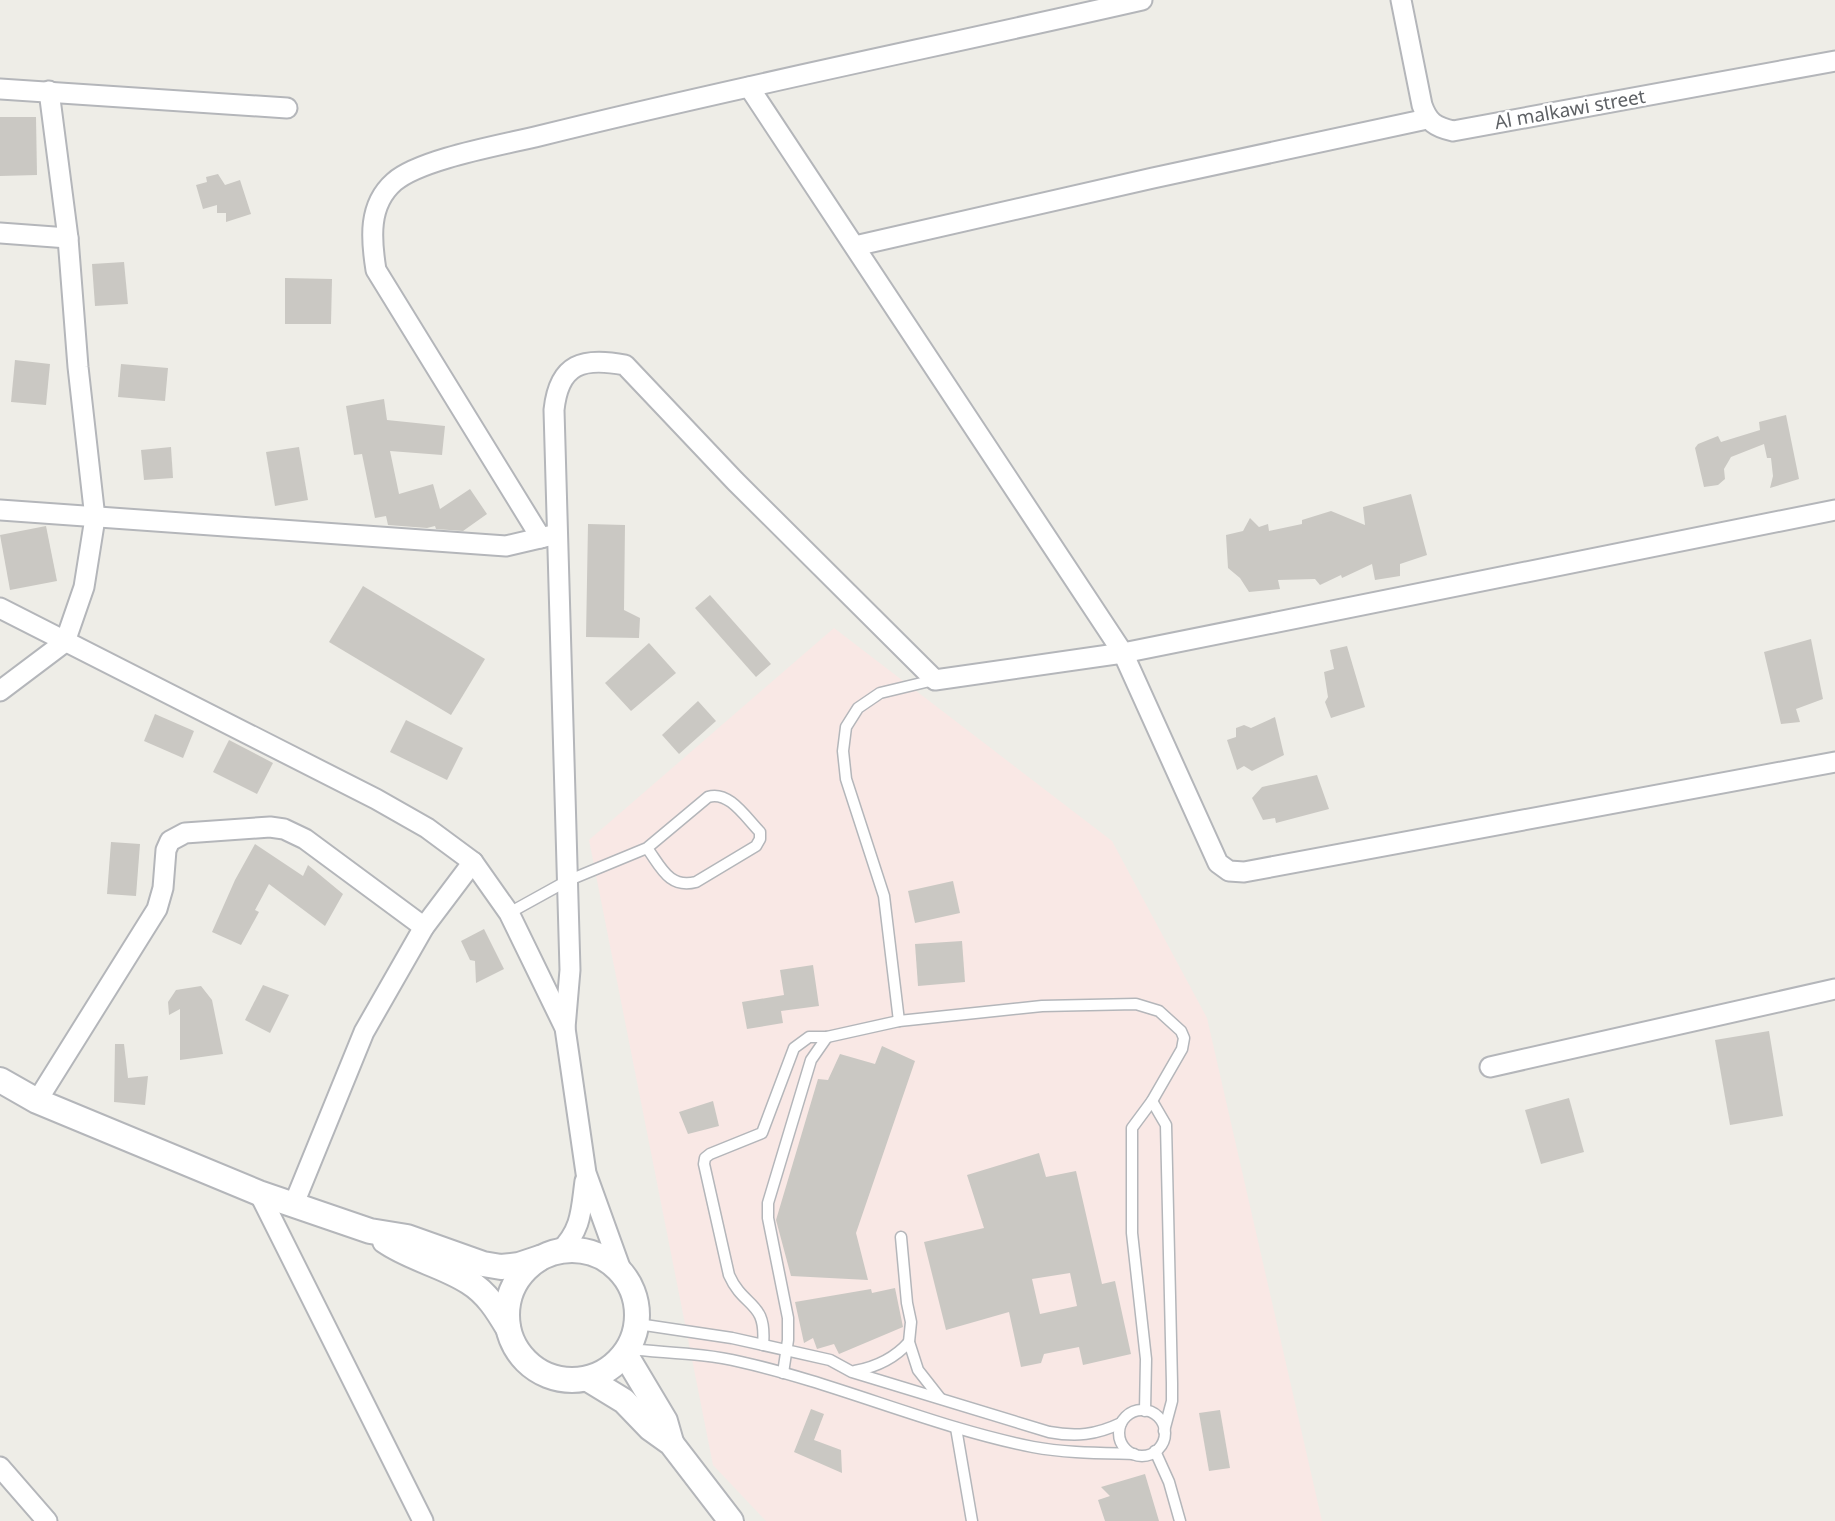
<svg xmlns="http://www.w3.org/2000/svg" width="1835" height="1521" font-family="'Noto Sans',sans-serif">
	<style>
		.medical { fill: #f9e8e5 }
		.building { fill: #cac8c3; fill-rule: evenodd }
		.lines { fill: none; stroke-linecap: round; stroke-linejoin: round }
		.service-casing { stroke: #b4b6ba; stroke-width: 13 }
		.minor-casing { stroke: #b4b6ba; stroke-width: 23 }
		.tertiary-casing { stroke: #b4b6ba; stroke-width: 28 }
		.service { stroke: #fff; stroke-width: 10 }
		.minor { stroke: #fff; stroke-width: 19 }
		.tertiary { stroke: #fff; stroke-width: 24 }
		.labels { text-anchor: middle; stroke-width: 5; stroke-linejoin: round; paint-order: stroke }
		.street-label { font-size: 19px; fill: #5e6165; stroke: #fff }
	</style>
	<rect width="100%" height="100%" fill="#eeede7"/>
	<!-- medical -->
	<path class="medical" d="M834,628L1112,841L1207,1018L1322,1521H766L713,1465L589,840Z"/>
	<!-- building -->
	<g class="building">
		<path d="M0,117H36L37,175L0,176Z"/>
		<path d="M218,174L225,185L240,180L251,214L226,222V213H217V205L203,209L196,185L207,182L206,177Z"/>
		<path d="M124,262L128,304L95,306L92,264Z"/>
		<path d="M285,278L332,279L331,324H285Z"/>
		<path d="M15,360L50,364L46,405L11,402Z"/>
		<path d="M121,364L168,368L165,401L118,397Z"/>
		<path d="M384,399L387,420L445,426L442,455L390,451L399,494L433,484L440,509L470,489L487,514L463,531L436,529L435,526L427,528L388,525L386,516L375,518L362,454L354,455L346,406Z"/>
		<path d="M1786,415L1799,479L1770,488L1773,476L1771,458H1767L1764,444L1731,457L1724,469L1725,479L1718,485L1704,487L1695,448L1698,444L1718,436L1721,442L1760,430L1759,422Z"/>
		<path d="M171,447L173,478L144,480L141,450Z"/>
		<path d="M299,447L308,500L275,506L266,452Z"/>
		<path d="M1411,494L1427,555L1400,564V576L1375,580L1372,564L1342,578L1341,575L1320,585L1315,579L1278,580L1280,589L1249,592L1240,578L1228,568L1226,535L1243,531L1250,518L1259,527L1268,524L1269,531L1302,524V520L1331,511L1365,525L1363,507Z"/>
		<path d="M588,524L625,525L624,610L640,618L639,638L586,637Z"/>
		<path d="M46,526L57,581L10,590L0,535Z"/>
		<path d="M363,586L485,659L451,715L329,642Z"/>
		<path d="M710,595L771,664L756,677L695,608Z"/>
		<path d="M1811,639L1823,699L1796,709L1800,722L1781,724L1764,652Z"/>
		<path d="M649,643L676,673L631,711L605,683Z"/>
		<path d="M1347,646L1365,707L1331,718L1325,702L1328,697L1324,672L1334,669L1330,650Z"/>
		<path d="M698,701L716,721L679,754L662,735Z"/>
		<path d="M155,714L194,731L183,758L144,741Z"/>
		<path d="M1275,717L1284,755L1252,771L1244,766L1237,770L1227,740L1236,737V728L1244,725L1251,728Z"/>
		<path d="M406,720L463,748L447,780L390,752Z"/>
		<path d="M229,740L273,763L257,794L213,772Z"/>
		<path d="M1317,775L1329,809L1276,823L1275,818L1263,820L1252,798L1262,787Z"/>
		<path d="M111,842L140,844L136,896L107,894Z"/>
		<path d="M255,844L303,876L308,865L343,894L325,926L269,884L255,910L259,912L241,945L212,932L235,880Z"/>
		<path d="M953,881L960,913L915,923L908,891Z"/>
		<path d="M484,929L504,969L476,983L475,961L470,960L461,941Z"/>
		<path d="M962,941L965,982L918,986L915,944Z"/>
		<path d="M813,965L819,1006L781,1011L783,1023L747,1029L742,1002L784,995L780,970Z"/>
		<path d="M263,985L289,995L270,1033L245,1020Z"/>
		<path d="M201,986L212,1000L223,1054L180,1060V1009L169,1015L168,1002L176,990Z"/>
		<path d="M1769,1031L1783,1116L1730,1125L1715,1040Z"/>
		<path d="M115,1044H124L128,1078L148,1076L145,1105L114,1102Z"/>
		<path d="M882,1046L915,1061L856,1233L868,1280L791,1276L776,1220L818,1079L828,1080L840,1054L875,1064Z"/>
		<path d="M1569,1098L1584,1152L1541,1164L1525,1110Z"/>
		<path d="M713,1101L719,1126L688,1134L679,1112Z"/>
		<path d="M1039,1153L1046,1177L1076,1171L1102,1284L1115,1281L1131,1354L1083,1365L1079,1347L1044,1354L1041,1363L1021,1367L1009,1312L946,1330L924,1242L984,1228L967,1175ZM1070,1273L1077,1306L1040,1314L1032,1279Z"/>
		<path d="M895,1288L903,1327L839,1354L834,1344L817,1349L813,1338L804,1343L795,1302L871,1289L872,1293Z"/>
		<path d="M811,1409L824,1414L814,1440L841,1450L842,1473L794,1452Z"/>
		<path d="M1220,1410L1230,1468L1209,1471L1199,1413Z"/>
		<path d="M1145,1474L1159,1521H1105L1098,1500L1110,1496L1101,1487Z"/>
	</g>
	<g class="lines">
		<defs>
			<g id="service">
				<path d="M509,913L567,881L647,848L708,797C729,790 746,818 760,832V839L756,846L696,882C669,889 661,867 647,848"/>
				<path d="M899,1021L884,896L846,779L843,751L846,727L858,708L880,693L934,680"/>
				<path d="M1152,1101L1166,1125L1172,1383V1401L1164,1431"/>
				<path d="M901,1237L907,1303L911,1322L909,1342L918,1370L940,1398"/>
				<path d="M638,1324L732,1338L830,1360L852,1372L1049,1432C1076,1437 1096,1435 1121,1423"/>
				<path d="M763,1345C767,1300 744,1309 729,1275L704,1164L705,1158L710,1154L762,1133L794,1048L809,1037H827L899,1021L1042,1006L1136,1004L1159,1011L1181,1031L1184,1038L1182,1049L1152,1101L1132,1128V1233L1146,1359L1145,1411"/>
				<path d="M629,1349C666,1353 704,1353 741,1362C839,1384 933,1427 1033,1447C1066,1453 1100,1453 1134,1454"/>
				<path d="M855,1371C876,1367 895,1358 909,1342"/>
				<path d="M783,1373L788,1340V1318L768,1218V1203L811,1060L827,1037"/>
				<circle cx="1142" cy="1433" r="23"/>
				<path d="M956,1428L972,1521"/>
				<path d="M1155,1451L1169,1482L1180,1521"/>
			</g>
			<g id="minor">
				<path d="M1401,0L1422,105C1428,122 1435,127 1453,131L1835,61"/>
				<path d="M749,87L1123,653L1218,863L1229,871L1244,872L1835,762"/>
				<path d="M0,89L287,108"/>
				<path d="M0,233L68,238"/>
				<path d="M855,246L1153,178L1427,119"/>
				<path d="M0,510L506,546L553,535"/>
				<path d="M541,538L376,270C371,239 368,205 394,182C420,159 502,145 539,136C739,86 941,46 1142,0"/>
				<path d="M0,608L376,799L427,828L473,862L509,913L565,1028L586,1173L621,1270"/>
				<path d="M0,691L65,642L84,587L95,518L78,367L68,238L49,91"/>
				<path d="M565,1028L570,970L554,410C559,363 583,357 625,365L735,481L935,680L1123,653L1835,510"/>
				<path d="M1490,1067L1835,989"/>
				<path d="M37,1101L157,909L163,888L166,850L170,841L185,833L270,827L284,829L305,839L424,927"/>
				<path d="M259,1193L423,1521"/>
				<path d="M293,1206L364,1032L424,927L473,862"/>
				<path d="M560,1251C582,1229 581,1210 585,1181"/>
				<path d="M0,1467L47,1521"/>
			</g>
			<g id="tertiary">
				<path d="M0,1080L37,1101L259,1193L370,1231L407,1237L483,1264L501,1267L519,1265L540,1258"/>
				<path d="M385,1241C411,1259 443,1265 469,1282C487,1293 498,1311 508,1328"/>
				<circle cx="572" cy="1315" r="65"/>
				<path d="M625,1354L665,1421L671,1442"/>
				<path d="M588,1379L624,1401L650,1428L671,1443L731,1521"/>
			</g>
		</defs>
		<!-- service casing -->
		<use href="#service" class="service-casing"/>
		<!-- minor casing -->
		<use href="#minor" class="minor-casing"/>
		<!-- tertiary casing -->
		<use href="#tertiary" class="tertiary-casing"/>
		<!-- service -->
		<use href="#service" class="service"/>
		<!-- minor -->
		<use href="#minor" class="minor"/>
		<!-- tertiary -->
		<use href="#tertiary" class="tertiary"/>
	</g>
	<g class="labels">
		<!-- street labels -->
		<g class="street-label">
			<text transform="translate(1570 109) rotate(-10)" y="7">Al malkawi street</text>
		</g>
	</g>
</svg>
